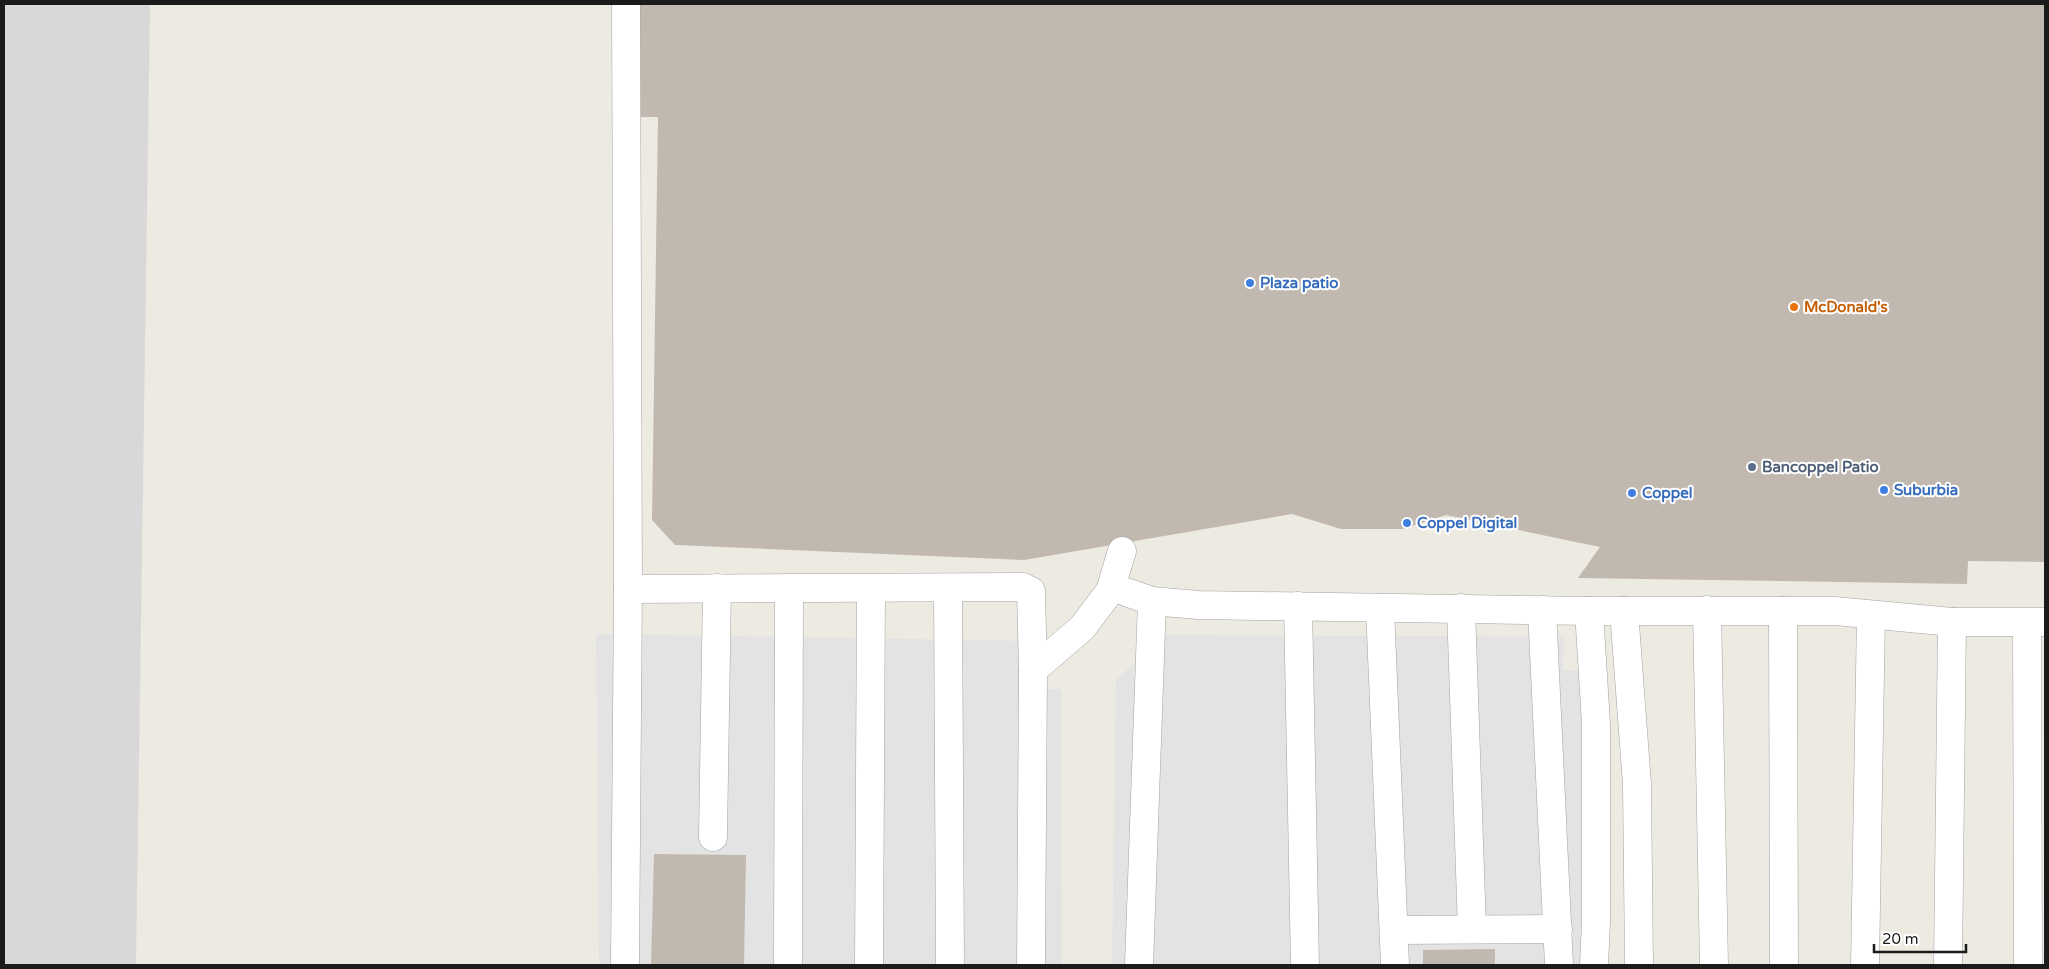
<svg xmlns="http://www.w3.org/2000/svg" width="2049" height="969" font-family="'Varela Round',sans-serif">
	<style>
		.residential { fill: #d9d8d8 }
		.parking { fill: #e3e3e3 }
		.building { fill: #c1b9b0 }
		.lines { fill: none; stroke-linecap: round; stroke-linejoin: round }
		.minor-casing { stroke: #a2a2a2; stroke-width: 29 }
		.minor { stroke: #fff; stroke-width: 28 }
		.shop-dot { fill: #3f7fe0; stroke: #fff; stroke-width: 2 }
		.food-dot { fill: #e8710a; stroke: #fff; stroke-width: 2 }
		.service-dot { fill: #5c6f8a; stroke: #fff; stroke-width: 2 }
		.labels { text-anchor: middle; stroke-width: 4; stroke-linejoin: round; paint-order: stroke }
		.shop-label { font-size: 15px; font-weight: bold; fill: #366cbe; stroke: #fff; text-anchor: start }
		.food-label { font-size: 15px; font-weight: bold; fill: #c56008; stroke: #fff; text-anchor: start }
		.service-label { font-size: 15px; font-weight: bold; fill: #4e5e75; stroke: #fff; text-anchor: start }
	</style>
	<rect width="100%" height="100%" fill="#edeae1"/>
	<!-- residential -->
	<path class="residential" d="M4,4H150L136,965H4Z"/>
	<!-- parking -->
	<g class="parking">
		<path d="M596,634L1039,641L1040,689H1061L1062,965H599Z"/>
		<path d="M1165,635L1564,637L1563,670L1589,671L1586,965H1112L1116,680Z"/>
	</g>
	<!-- building -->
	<g class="building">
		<path d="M629,4H2045V562L1968,561L1967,584L1578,578L1600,547L1446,515L1403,529H1341L1292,514L1024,560L675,545L652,520L658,117H628Z"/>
		<path d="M654,854L746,855L744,965H651Z"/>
		<path d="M1495,949V965H1423V950Z"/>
	</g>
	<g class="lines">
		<defs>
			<g id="minor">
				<path d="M948,588L950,965"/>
				<path d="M628,589L1023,587L1031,591L1033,670L1031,965"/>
				<path d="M1126,592L1152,601L1198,605L1589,611H1835L1952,622H2045"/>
				<path d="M1298,606L1305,965"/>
				<path d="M1380,608L1395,965"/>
				<path d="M1461,608L1472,929"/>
				<path d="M1542,610L1559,965"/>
				<path d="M1707,610L1714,965"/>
				<path d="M1589,611L1596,724V922L1594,965"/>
				<path d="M1624,611L1637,784L1639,965"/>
				<path d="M1783,611L1784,965"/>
				<path d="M2027,623L2028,965"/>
				<path d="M1033,670L1082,628L1110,591L1122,551"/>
				<path d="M713,837L717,588"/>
				<path d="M1394,930L1558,929"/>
				<path d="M625,965L628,589L626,4"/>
				<path d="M788,965L789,588"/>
				<path d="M869,965L871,588"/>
				<path d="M1139,965L1152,601"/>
				<path d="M1865,965L1871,615"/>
				<path d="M1948,965L1952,622"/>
			</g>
		</defs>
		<!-- minor casing -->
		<use href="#minor" class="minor-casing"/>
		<!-- minor -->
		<use href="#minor" class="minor"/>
	</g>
	<!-- markers -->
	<g class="shop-dot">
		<circle cx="1250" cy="283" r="5"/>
		<circle cx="1884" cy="490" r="5"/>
		<circle cx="1632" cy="493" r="5"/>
		<circle cx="1407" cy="523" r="5"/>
	</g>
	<circle class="food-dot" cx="1794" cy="307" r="5"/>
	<circle class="service-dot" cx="1752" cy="467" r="5"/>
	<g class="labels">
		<!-- shop labels -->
		<g class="shop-label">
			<text x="1260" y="288">Plaza patio</text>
			<text x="1894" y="495">Suburbia</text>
			<text x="1642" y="498">Coppel</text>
			<text x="1417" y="528">Coppel Digital</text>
		</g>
		<!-- food labels -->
		<g class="food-label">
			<text x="1804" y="312">McDonald's</text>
		</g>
		<!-- service labels -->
		<g class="service-label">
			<text x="1762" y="472">Bancoppel Patio</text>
		</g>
	</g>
	<!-- border -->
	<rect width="2049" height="969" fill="none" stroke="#1b1b1b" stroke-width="10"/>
	<!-- scale -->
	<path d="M1874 944v8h92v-8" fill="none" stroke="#1b1b1b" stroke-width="2.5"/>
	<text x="1882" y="944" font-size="15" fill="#1b1b1b" stroke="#ffffff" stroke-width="4" paint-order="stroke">20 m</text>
</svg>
